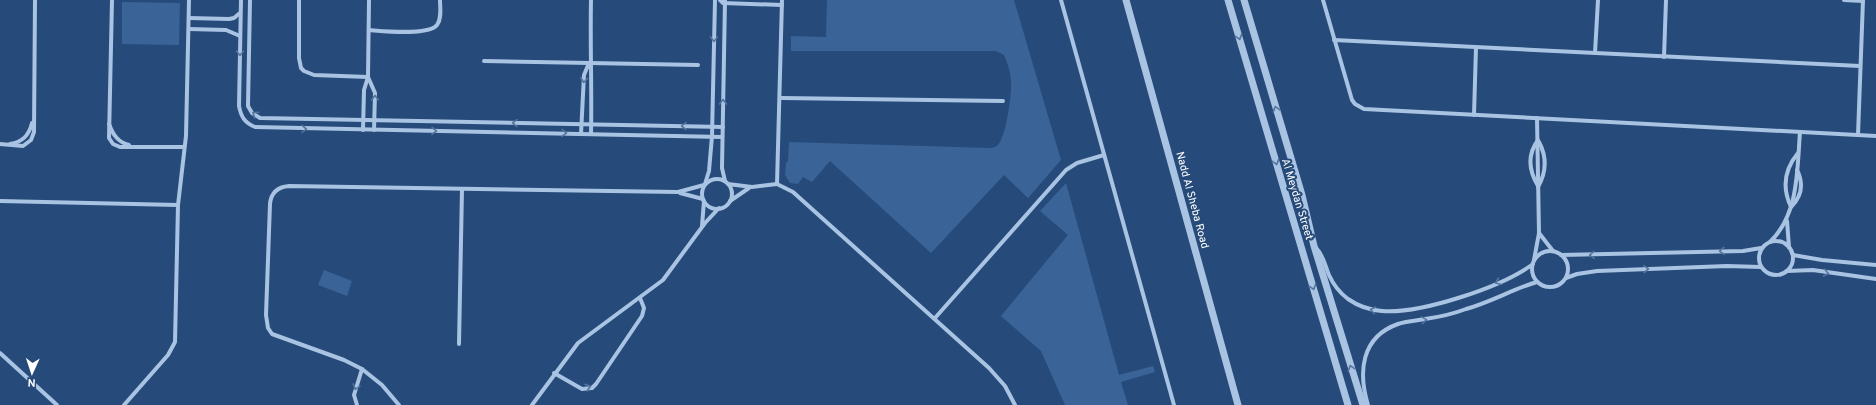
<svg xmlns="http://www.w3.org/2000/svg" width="1876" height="405" font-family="Overpass,sans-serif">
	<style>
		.green { fill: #3a6497 }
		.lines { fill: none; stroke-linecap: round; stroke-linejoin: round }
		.minor { stroke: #a9c3e3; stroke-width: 4 }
		.tertiary { stroke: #a9c3e3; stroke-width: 7 }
		.oneway { stroke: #54749e }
		.labels { text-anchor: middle; stroke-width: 4; stroke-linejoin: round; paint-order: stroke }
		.street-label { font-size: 11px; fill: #fff; stroke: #264a79 }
	</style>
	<rect width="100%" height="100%" fill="#264a79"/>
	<!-- green -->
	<g class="green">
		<path d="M827,0H1014L1061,160L1028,198L1004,175L931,253L830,161L812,182L803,177L798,184L790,183L785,175L786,163L788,161L789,142L990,148C993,148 996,147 998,145C1006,137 1012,93 1011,82C1011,73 1008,64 1004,55L996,51H791V36L826,37Z"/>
		<path d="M122,2L180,3L179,45L122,44Z"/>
		<path d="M1066,183L1119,375L1153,366L1155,372L1121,382L1128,405H1065L1041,351L1001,316L1068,235L1040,211Z"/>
		<path d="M324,270L352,281L347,296L318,285Z"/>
	</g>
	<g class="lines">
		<!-- minor -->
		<g class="minor">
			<path d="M112,0L109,138L113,144L120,147H184"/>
			<path d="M241,0L239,106C241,117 245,123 255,127L722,137"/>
			<path d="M250,0L248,106L252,113L260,118L723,127"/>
			<path d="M299,0V58L301,68L304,71L314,75L368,77"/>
			<path d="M591,0C590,45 592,89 591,134"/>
			<path d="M720,0L723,3L782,5"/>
			<path d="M725,0L722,168L725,181"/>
			<path d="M782,0L777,184L793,192L989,368L1005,386L1015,405"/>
			<path d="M1061,0L1174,405"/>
			<path d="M1323,0L1352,100L1355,104L1364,109L1876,136"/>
			<path d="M1844,0L1863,1"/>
			<path d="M189,18L229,19L234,18L240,13"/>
			<path d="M189,29L226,30L240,36"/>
			<path d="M369,30C383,31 428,36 437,25C442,18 440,8 440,0"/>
			<path d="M1334,40L1860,66"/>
			<path d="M1595,53L1598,0"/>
			<path d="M1664,57L1666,0"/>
			<path d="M484,61L698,65"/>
			<path d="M368,77L375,93L374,130"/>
			<path d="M781,98L1003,101"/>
			<path d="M1474,115L1476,47"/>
			<path d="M109,124C113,135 118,142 129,145"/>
			<path d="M363,130L364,90L368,77L369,0"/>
			<path d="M581,134L584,75L589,63"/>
			<path d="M1858,135L1863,0"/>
			<path d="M1538,140C1527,155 1529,171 1538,186"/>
			<path d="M0,144L23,146L31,140L34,132L35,0"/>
			<path d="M10,144C22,142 29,136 32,123"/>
			<path d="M1797,170C1804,184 1802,196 1791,207C1782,188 1784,170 1798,153"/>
			<circle cx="717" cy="194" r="15"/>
			<path d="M705,184L709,171L712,136L715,0"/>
			<path d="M728,184L752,187L777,184"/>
			<path d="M1538,187C1546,173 1547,157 1539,142"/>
			<path d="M680,193L703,199"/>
			<path d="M0,201L178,205"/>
			<path d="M730,201L749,188"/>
			<path d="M1787,221L1789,247"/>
			<path d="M702,226L704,201"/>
			<path d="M1539,233L1553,251"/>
			<circle cx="1776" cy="258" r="17"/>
			<path d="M1770,242C1799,214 1797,170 1800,132"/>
			<path d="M1316,248C1324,256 1325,266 1329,275C1333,284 1340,293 1348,299C1358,306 1370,310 1382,311C1421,314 1502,287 1533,264"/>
			<circle cx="1550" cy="269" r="18"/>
			<path d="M1561,255L1743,251L1761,248"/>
			<path d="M1793,255L1822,260L1876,265"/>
			<path d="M1534,260L1539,233L1537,118"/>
			<path d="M1787,271L1813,270L1876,279"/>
			<path d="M1566,278L1577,274L1597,271L1727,266L1761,267"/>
			<path d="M935,318L1066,170L1077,163L1104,155"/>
			<path d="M459,344L462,189"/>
			<path d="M0,353L57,405"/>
			<path d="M554,373L582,389L592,388L596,384L642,316L644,308L640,298"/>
			<path d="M124,405L168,355L175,342L178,205L186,136L189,0"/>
			<path d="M357,405L354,395L362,369"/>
			<path d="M399,405L382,385L362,369L344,360L272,334L268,328L266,315L270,204C271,193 277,187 289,186L678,192L704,185"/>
			<path d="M532,405L578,343L663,280L705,223L719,208"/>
			<path d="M1368,405C1358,372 1361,337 1398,324C1407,321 1416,321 1425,319C1439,317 1453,314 1466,309C1491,302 1513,289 1537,282"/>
		</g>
		<!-- tertiary -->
		<g class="tertiary">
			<path d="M1126,0L1238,405"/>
			<path d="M1228,0L1348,405"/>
			<path d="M1244,0L1302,195L1314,246L1363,405"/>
		</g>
	</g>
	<!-- one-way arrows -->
	<defs><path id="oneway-chevron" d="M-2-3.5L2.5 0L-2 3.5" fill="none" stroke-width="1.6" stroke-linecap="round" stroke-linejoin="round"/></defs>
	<g class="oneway">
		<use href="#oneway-chevron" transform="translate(1239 37) rotate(73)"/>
		<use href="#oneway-chevron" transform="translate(714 39) rotate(91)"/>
		<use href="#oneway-chevron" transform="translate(240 53) rotate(91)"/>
		<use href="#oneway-chevron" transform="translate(584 80) rotate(96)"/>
		<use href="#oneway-chevron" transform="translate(375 98) rotate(-90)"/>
		<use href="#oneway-chevron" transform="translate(723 102) rotate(-89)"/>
		<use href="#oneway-chevron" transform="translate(1276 109) rotate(-107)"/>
		<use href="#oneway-chevron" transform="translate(255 114) rotate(-144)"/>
		<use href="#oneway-chevron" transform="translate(515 123) rotate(-179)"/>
		<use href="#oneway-chevron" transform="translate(684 126) rotate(-179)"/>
		<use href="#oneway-chevron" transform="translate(304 129) rotate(1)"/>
		<use href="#oneway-chevron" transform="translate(434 131) rotate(1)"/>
		<use href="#oneway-chevron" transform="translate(564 133) rotate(1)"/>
		<use href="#oneway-chevron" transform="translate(1276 162) rotate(73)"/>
		<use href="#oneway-chevron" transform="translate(1722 251) rotate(178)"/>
		<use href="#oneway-chevron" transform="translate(1592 255) rotate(179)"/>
		<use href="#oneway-chevron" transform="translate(1646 269) rotate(-2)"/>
		<use href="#oneway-chevron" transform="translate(1826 273) rotate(10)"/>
		<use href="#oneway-chevron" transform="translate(1498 282) rotate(157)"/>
		<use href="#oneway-chevron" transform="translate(1313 287) rotate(73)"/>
		<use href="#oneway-chevron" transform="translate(1373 310) rotate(-168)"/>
		<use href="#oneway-chevron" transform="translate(1424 320) rotate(-9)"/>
		<use href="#oneway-chevron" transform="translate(1351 368) rotate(-107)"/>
		<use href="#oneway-chevron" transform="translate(356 387) rotate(107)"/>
		<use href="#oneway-chevron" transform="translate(588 387) rotate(-17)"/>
	</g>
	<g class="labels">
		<!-- street labels -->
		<g class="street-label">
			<text transform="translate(1298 199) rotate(73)" y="4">Al Meydan Street</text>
			<text transform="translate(1193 200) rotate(75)" y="4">Nadd Al Sheba Road</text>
		</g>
	</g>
	<!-- north arrow -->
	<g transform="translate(32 373) rotate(183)" stroke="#264a79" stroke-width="3" paint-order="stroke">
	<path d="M0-3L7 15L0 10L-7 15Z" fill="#ffffff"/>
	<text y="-6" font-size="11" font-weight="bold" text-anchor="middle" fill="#ffffff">N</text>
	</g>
</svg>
